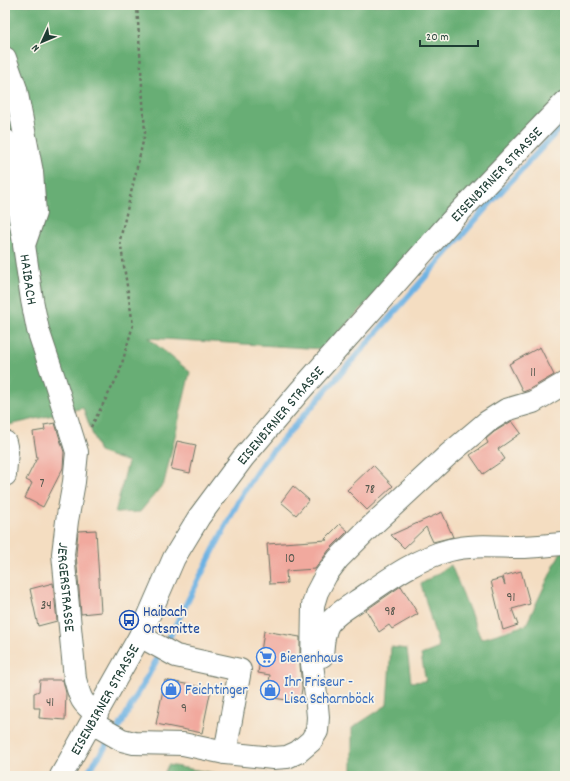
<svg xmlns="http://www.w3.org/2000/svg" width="570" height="781" font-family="Dekko,sans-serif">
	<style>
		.forest { fill: #68ae74; stroke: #447654 }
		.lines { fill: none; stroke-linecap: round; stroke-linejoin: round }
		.stream { stroke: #6db2e3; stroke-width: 6 }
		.building { fill: #f1a99e }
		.minor-casing { stroke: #6a7565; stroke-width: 24 }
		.major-casing { stroke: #6a7565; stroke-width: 24 }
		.path { stroke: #6a7565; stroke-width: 2.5; stroke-dasharray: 3 3; stroke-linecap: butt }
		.minor { stroke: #fff; stroke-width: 22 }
		.major { stroke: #fff; stroke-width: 22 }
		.labels { text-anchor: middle; stroke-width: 3.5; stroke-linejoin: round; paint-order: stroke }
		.number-label { font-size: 13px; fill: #54584e }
		.street-label { font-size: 15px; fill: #1f3d34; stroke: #f7f3e8 }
		.transit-label { font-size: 15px; fill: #164399; stroke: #f7f3e8; text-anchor: start }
		.shop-label { font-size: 15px; fill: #366cbe; stroke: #f7f3e8; text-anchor: start }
	</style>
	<rect width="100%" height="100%" fill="#f7f3e8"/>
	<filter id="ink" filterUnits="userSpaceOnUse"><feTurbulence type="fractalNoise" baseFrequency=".025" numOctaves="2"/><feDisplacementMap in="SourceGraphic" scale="8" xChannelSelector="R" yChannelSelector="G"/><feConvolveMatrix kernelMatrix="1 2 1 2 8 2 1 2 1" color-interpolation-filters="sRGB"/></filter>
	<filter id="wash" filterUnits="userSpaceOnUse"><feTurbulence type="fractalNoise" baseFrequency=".012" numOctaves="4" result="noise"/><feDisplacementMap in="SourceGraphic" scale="16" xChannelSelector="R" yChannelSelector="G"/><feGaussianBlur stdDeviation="0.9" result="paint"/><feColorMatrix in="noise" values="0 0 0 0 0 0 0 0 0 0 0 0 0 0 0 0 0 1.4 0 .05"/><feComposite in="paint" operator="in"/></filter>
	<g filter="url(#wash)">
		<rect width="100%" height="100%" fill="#f4ddc1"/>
		<!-- forest -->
		<g class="forest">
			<path d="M5,5H565V96L323,349L148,338L190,372L164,483L140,512L115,513L128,462L99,452L83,408L5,426Z"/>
			<path d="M565,543V776H352V728L387,705L391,647L407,649L411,682L426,681L421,655L439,648L421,584L451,565L481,639L526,625Z"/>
			<path d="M168,765L231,776H163Z"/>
		</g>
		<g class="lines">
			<!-- stream -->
			<path class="stream" d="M85,776L120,726L171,634L240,498L263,462L485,209L561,127L565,126"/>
		</g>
		<g id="blocks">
			<!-- building -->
			<g class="building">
				<path d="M540,347L554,375L528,390L523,392L509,364Z"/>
				<path d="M512,421L521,433L498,449L505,459L483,474L470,455L488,443L486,439L494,432Z"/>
				<path d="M55,423L64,452L63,468L43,507L25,498L32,483L26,480L37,458L33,432L45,430L44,425Z"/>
				<path d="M177,441L196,445L190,473L171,469Z"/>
				<path d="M373,465L393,486L367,510L347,490Z"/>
				<path d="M293,486L309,500L296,515L281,502Z"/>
				<path d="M442,512L453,537L433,542L426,527L404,548L391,535Z"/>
				<path d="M340,524L348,531L329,550L315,569L286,571L287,583L270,584L267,544L327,540L325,539Z"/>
				<path d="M96,530L101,612L81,614L76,554L78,531Z"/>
				<path d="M521,571L530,604L512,609L518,625L503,630L491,581L502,578L505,585L503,576Z"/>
				<path d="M53,583L57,621L38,626L30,589Z"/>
				<path d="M401,586L418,614L392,629L389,625L379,632L366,610Z"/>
				<path d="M264,631L300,637V664L302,688L300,702L267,697L270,675L258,673Z"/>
				<path d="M40,680H63L66,693L65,720L39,718L40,708H34V693L39,691Z"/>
				<path d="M165,680L211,689L202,733L156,724Z"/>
			</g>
		</g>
	</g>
	<g filter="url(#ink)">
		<use href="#blocks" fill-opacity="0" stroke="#6a7565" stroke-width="1"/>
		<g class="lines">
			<defs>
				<g id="minor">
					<path id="s1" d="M5,58L16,89L32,172L35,213L24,245L32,300L38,330L54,378L77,452L74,482L67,521L63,554L75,679C80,698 81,703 97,714"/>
					<path d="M5,140L10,156L24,243"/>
					<path d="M140,636L176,656L240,670L225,753"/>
					<path d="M322,656C323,645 323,632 329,623C336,614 348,607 357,601C386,581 415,559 450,550C473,544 497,547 520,547C534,547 548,545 562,544"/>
					<path d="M92,723L122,740L134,743L183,744L225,753L273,758L287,757L298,752L311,741L317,731L318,717L316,695L312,664L313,605L317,592L326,575L338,559L365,532L448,455L487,422L506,410L533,402L565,383"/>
				</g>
				<g id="major">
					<path d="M5,442L7,451L5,475"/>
					<path id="s2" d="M61,776L140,636L174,558L199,517L243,458L299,392L451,221L565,102"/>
				</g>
			</defs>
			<!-- minor casing -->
			<use href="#minor" class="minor-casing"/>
			<!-- major casing -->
			<use href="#major" class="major-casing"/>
			<!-- path -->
			<path class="path" d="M91,427L119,374L133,325L120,240L145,133L137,5"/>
			<!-- minor -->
			<use href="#minor" class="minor"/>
			<!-- major -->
			<use href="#major" class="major"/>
		</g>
	</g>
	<!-- icons -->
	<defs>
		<symbol id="bus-ring" viewBox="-11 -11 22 22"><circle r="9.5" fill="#f7f3e8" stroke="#1a4fb4" stroke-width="1.5"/><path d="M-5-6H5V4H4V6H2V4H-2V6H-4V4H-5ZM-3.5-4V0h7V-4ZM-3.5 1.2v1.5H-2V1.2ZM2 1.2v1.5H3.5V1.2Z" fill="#1a4fb4"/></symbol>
		<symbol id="supermarket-ring" viewBox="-11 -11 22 22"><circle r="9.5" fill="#f7f3e8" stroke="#3f7fe0" stroke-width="1.5"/><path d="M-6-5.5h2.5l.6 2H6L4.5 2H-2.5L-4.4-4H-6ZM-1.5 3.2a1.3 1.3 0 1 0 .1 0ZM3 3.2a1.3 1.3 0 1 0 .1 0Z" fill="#3f7fe0"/></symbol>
		<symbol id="shop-ring" viewBox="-11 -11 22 22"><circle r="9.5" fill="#f7f3e8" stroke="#3f7fe0" stroke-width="1.5"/><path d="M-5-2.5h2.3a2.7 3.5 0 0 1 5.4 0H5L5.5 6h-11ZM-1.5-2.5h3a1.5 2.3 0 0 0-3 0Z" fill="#3f7fe0"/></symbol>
	</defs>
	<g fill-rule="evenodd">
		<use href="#bus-ring" x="118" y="609" width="22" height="22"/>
		<use href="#supermarket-ring" x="255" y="646" width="22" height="22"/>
		<use href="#shop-ring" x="160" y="678" width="22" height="22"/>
		<use href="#shop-ring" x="259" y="679" width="22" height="22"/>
	</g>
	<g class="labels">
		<!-- number labels -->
		<g class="number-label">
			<text x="533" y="376">11</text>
			<text x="42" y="487">7</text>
			<text x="370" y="493">78</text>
			<text x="290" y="562">10</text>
			<text x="511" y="601">91</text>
			<text x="46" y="609">34</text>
			<text x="390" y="615">98</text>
			<text x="50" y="706">41</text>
			<text x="184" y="712">9</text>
		</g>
		<!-- street labels -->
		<g class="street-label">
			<text dy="5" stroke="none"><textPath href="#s2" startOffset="748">EISENBIRNER STRASSE</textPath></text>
			<text dy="5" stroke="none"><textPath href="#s1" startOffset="227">HAIBACH</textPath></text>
			<text dy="5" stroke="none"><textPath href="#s2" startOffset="424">EISENBIRNER STRASSE</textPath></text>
			<text dy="5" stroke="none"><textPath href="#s1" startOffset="543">JERGERSTRASSE</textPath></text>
			<text dy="5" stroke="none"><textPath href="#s2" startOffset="88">EISENBIRNER STRASSE</textPath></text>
		</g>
		<!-- transit labels -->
		<g class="transit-label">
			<text x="143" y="616">Haibach<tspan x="143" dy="17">Ortsmitte</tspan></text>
		</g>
		<!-- shop labels -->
		<g class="shop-label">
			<text x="280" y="662">Bienenhaus</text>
			<text x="284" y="686">Ihr Friseur -<tspan x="284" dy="17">Lisa Scharnböck</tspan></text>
			<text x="185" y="694">Feichtinger</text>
		</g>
	</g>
	<!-- margin -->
	<rect width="570" height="781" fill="none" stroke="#f7f3e8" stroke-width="20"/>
	<!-- north arrow -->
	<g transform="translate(42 42) rotate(226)" stroke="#f7f3e8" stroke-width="3" paint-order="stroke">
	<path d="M0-3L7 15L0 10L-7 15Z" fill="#1f3d34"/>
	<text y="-6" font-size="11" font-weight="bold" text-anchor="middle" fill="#1f3d34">N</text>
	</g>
	<!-- scale -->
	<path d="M420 40v6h58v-6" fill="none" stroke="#1f3d34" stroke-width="2"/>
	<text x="426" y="40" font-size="12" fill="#1f3d34" stroke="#f7f3e8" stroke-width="3" paint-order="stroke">20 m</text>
</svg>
